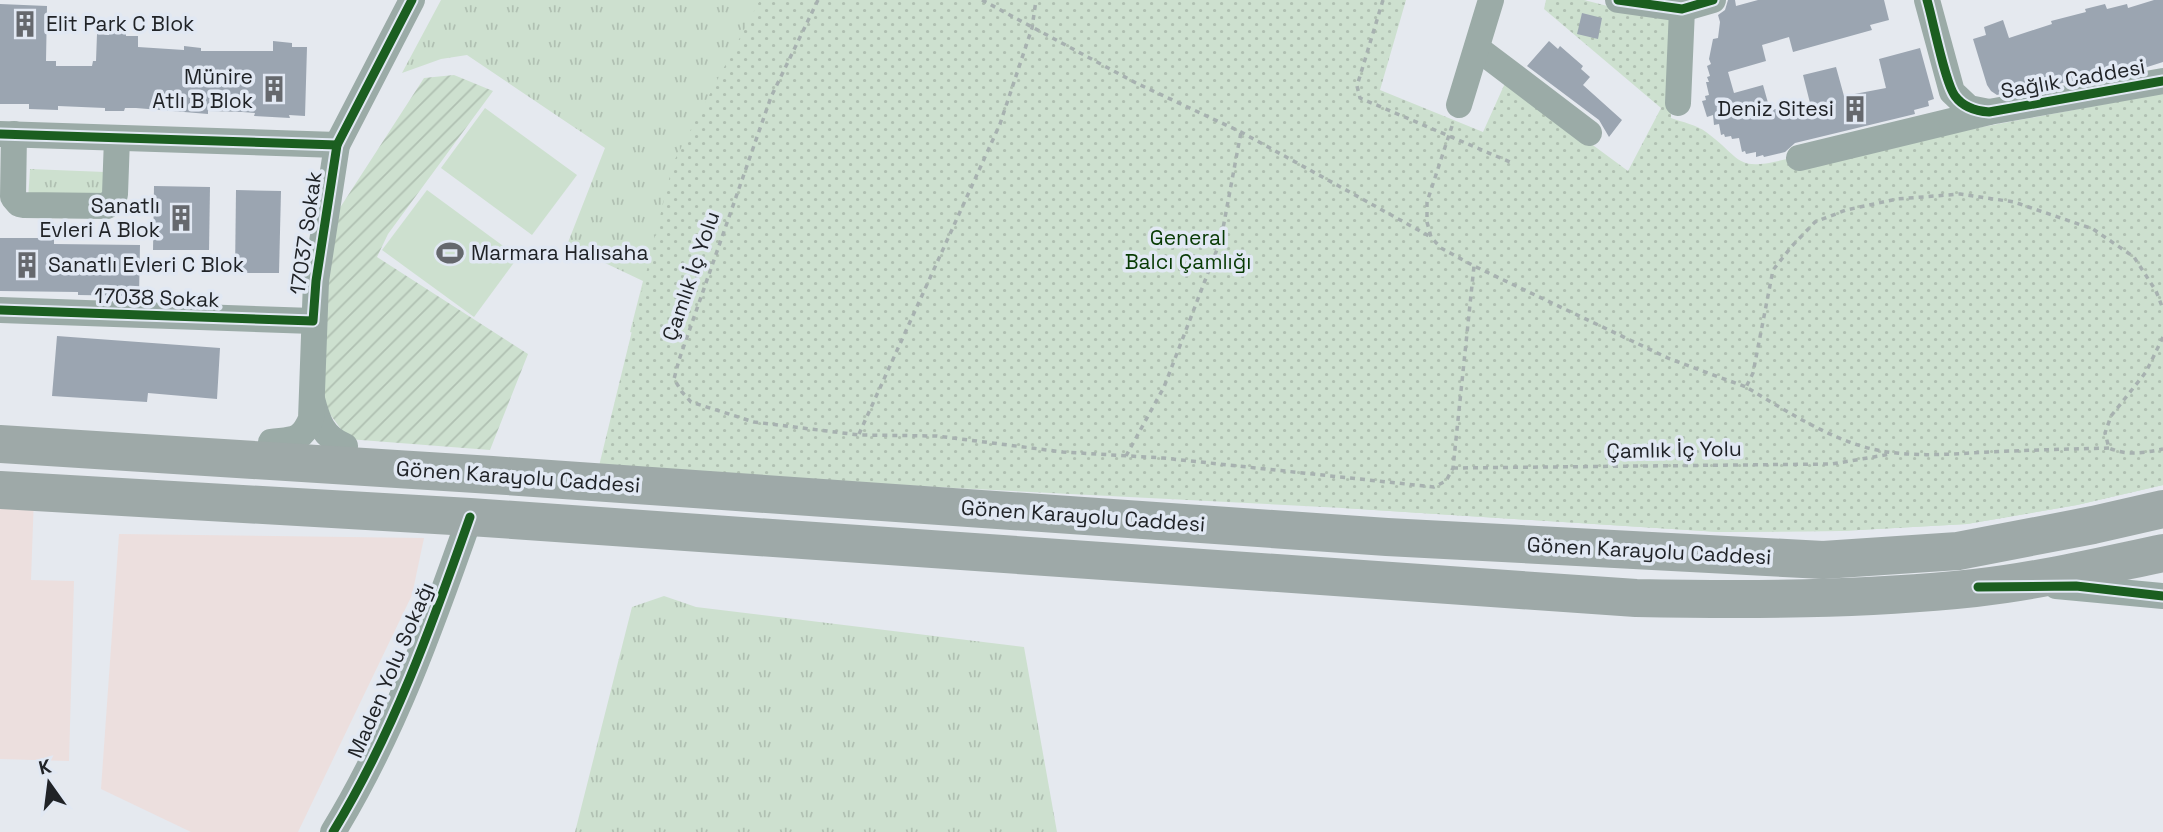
<svg xmlns="http://www.w3.org/2000/svg" width="2163" height="832" font-family="'Space Grotesk',sans-serif">
	<style>
		.industrial { fill: #ecdfde }
		.grass { fill: url(#grass-tufts) }
		.park { fill: url(#park-dots) }
		.garden { fill: url(#garden-furrows) }
		.pitch { fill: #cde0cf }
		.building { fill: #9ba5b1 }
		.lines { fill: none; stroke-linecap: round; stroke-linejoin: round }
		.path { stroke: #a7b1b0; stroke-width: 3.5; stroke-dasharray: 5 5; stroke-linecap: butt }
		.minor { stroke: #9baba7; stroke-width: 26 }
		.highway { stroke: #9ea9a8; stroke-width: 38 }
		.cycleway-casing { stroke: #e1e8f3; stroke-width: 13 }
		.cycleway { stroke: #1b5e20; stroke-width: 9 }
		.labels { text-anchor: middle; stroke-width: 7; stroke-linejoin: round; paint-order: stroke }
		.poi-label { font-size: 21px; fill: #202327; stroke: #e1e8f3; text-anchor: start }
		.street-label { font-size: 21px; fill: #202327; stroke: #e1e8f3 }
		.park-label { font-size: 21px; fill: #073a03; stroke: #e1e8f3 }
	</style>
	<defs>
		<pattern id="grass-tufts" width="24" height="20" patternUnits="userSpaceOnUse" patternTransform="scale(1.75)"><rect width="24" height="20" fill="#cde0cf"/><path d="M3 7l-1-3M5 7V3M7 7l1-3M15 17l-1-3M17 17v-4M19 17l1-3" fill="none" stroke="#b0c0b2"/></pattern>
		<pattern id="park-dots" width="8" height="8" patternUnits="userSpaceOnUse" patternTransform="scale(1.75)"><rect width="8" height="8" fill="#cde0cf"/><path d="M2 2h.1M6 6h.1" fill="none" stroke="#b0c0b2" stroke-width="1.8" stroke-linecap="round"/></pattern>
		<pattern id="garden-furrows" width="10" height="10" patternUnits="userSpaceOnUse" patternTransform="scale(1.75)"><rect width="10" height="10" fill="#cde0cf"/><path d="M-1 1l2-2M0 10L10 0M9 11l2-2" fill="none" stroke="#b0c0b2"/></pattern>
	</defs>
	<rect width="100%" height="100%" fill="#e5e9ef"/>
	<!-- industrial -->
	<g class="industrial">
		<path d="M0,495L34,496L31,580L74,581L69,761L0,759Z"/>
		<path d="M119,534L424,538L412,595L298,832H191L101,789Z"/>
	</g>
	<!-- grass -->
	<g class="grass">
		<path d="M441,0H814L2163,485L2077,505L1967,524L1841,531L1719,532L1343,508L630,332L643,281L567,245L605,148L467,55L441,59L402,73Z"/>
		<path d="M30,169L105,172L104,203L28,200Z"/>
		<path d="M664,596L696,607L1024,647L1057,832H575L632,607Z"/>
	</g>
	<!-- park -->
	<path class="park" d="M760,0H1406L1380,90L1483,132L1506,81L1628,171L1661,108L1544,9L1546,0H1584L1631,12L1669,19L1671,118C1682,122 1697,125 1706,132C1744,160 1734,172 1787,159L1961,131L2163,93V485L2077,505L1967,524L1841,531L1719,532L1343,508L838,482L599,466L673,163Z"/>
	<!-- garden -->
	<path class="garden" d="M454,75L493,91L388,234L377,257L528,354L490,450L348,439L322,403L324,305L334,217L424,78Z"/>
	<!-- pitch -->
	<g class="pitch">
		<path d="M485,108L577,175L532,235L441,168Z"/>
		<path d="M427,190L518,257L474,317L382,250Z"/>
	</g>
	<!-- building -->
	<g class="building">
		<path d="M1728,0H1735L1736,6L1758,0H1884L1889,20L1870,25L1872,30L1793,52L1789,37L1762,45L1766,61L1728,72L1734,93L1763,85L1770,110L1810,103L1803,75L1836,67L1844,96L1886,88L1879,59L1920,48L1934,99L1928,101L1929,106L1914,110L1915,114L1795,143L1785,152L1764,157L1763,155L1756,157V152L1746,154L1745,151L1742,152L1739,138L1732,139L1731,136L1725,137L1724,134L1721,135L1719,124L1714,125L1713,115L1707,117L1702,101L1706,100L1705,96L1709,95L1706,82H1709L1707,77L1710,76L1707,66L1711,64L1709,59L1713,39L1718,38L1720,22L1718,15L1725,10Z"/>
		<path d="M2154,0H2163V62L2141,69L2029,89H2024L2023,87L1997,95L1991,91L1987,85L1973,39L1986,35L1984,27L2003,20L2009,38L2052,24L2051,21L2086,12L2085,9L2105,4L2107,9L2127,4L2128,8Z"/>
		<path d="M0,4L47,6L46,61H56V66H92L93,61H96L97,34L109,35V32H126V36H138V47L184,50V46L201,48V51H273V41L292,43V47H307L305,116L289,115L290,118L254,116L255,113L242,112L208,111V114L136,108H125L124,111H105V108L58,106V110L29,109V104H0Z"/>
		<path d="M1582,13L1602,18L1598,39L1577,34Z"/>
		<path d="M1549,41L1558,49L1560,46L1583,66L1581,69L1590,77L1583,85L1622,120L1609,137L1599,120L1527,66Z"/>
		<path d="M154,186L210,187L209,250H153Z"/>
		<path d="M236,190L281,191L279,273H235Z"/>
		<path d="M0,238H54V244L140,245L139,296L78,295V292L0,291Z"/>
		<path d="M57,336L220,348L217,399L148,393L147,402L52,396Z"/>
	</g>
	<g class="lines">
		<!-- path -->
		<g class="path">
			<path d="M818,0L771,97L679,360L674,379L682,392L691,402L754,422L859,435L937,436L1063,452L1163,458L1434,487L1446,481L1453,468L1474,266"/>
			<path d="M982,0L1136,83L1241,132L1431,237"/>
			<path d="M1383,0L1357,86L1360,98L1510,162"/>
			<path d="M1452,126L1427,202V222L1431,237L1441,248L1474,266L1670,359L1746,387"/>
			<path d="M2163,337L2146,372L2111,416L2105,433L2109,448C2128,456 2143,453 2163,449"/>
			<path d="M859,434L1000,124L1032,28L1036,0"/>
			<path d="M2109,448C2069,449 2030,450 1990,452C1947,454 1904,459 1861,446C1820,433 1783,409 1746,387L1753,373L1773,270L1792,246L1815,222L1846,210L1897,199L1960,194L2014,202L2093,229L2134,257L2156,291L2163,309"/>
			<path d="M1126,456L1164,387L1221,239L1241,132"/>
			<path d="M1453,468L1832,464L1891,454"/>
		</g>
		<!-- minor -->
		<g class="minor">
			<path d="M1618,0L1682,9L1713,0"/>
			<path d="M1927,0L1952,92L1969,108L1989,112"/>
			<path d="M1477,48L1589,133"/>
			<path d="M1678,103L1682,9"/>
			<path d="M1459,105L1491,0"/>
			<path d="M0,134L337,145"/>
			<path d="M14,134L13,197L19,204L24,205L107,206L114,198L115,194L117,138"/>
			<path d="M1799,158L1989,112L2163,81"/>
			<path d="M0,310L313,321"/>
			<path d="M312,399C318,422 323,437 345,446"/>
			<path d="M271,442C293,439 301,442 311,419L316,281L337,145L412,0"/>
			<path d="M2056,586L2163,596"/>
			<path d="M333,832C393,734 432,625 470,517"/>
		</g>
		<!-- highway -->
		<g class="highway">
			<path d="M0,444L492,475L1387,537L1823,560L1958,551L2093,525L2163,509"/>
			<path d="M0,490L470,517L1636,598C1749,600 1862,600 1975,588C2038,581 2101,566 2163,553"/>
		</g>
		<defs>
			<g id="cycleway">
				<path d="M1618,0L1682,9L1713,0"/>
				<path d="M1927,0C1933,20 1945,83 1955,96C1963,107 1975,111 1989,112L2163,81"/>
				<path d="M0,134L337,145"/>
				<path d="M0,310L313,321L316,281L337,145L412,0"/>
				<path d="M1978,587L2076,586L2163,596"/>
				<path d="M333,832C393,734 432,625 470,517"/>
			</g>
		</defs>
		<!-- cycleway casing -->
		<use href="#cycleway" class="cycleway-casing"/>
		<!-- cycleway -->
		<use href="#cycleway" class="cycleway"/>
	</g>
	<!-- icons -->
	<defs>
		<symbol id="building-bare" viewBox="-9 -9 18 18"><path d="M-4-6H4V6H1V3H-1V6H-4ZM-2.5-4.3h1.7v1.8h-1.7ZM.8-4.3h1.7v1.8H.8ZM-2.5-1h1.7V.8h-1.7ZM.8-1h1.7V.8H.8Z" fill="#65686d" stroke="#e1e8f3" stroke-width="2.5" paint-order="stroke"/></symbol>
		<symbol id="stadium-bare" viewBox="-9 -9 18 18"><path d="M0-5a6.5 5 0 1 0 0 10a6.5 5 0 1 0 0-10ZM-3.5-1.8h7v3.6h-7Z" fill="#65686d" stroke="#e1e8f3" stroke-width="2.5" paint-order="stroke"/></symbol>
	</defs>
	<g fill-rule="evenodd">
		<use href="#building-bare" x="6" y="5" width="38" height="38"/>
		<use href="#building-bare" x="255" y="70" width="38" height="38"/>
		<use href="#building-bare" x="1836" y="90" width="38" height="38"/>
		<use href="#building-bare" x="162" y="199" width="38" height="38"/>
		<use href="#stadium-bare" x="431" y="234" width="38" height="38"/>
		<use href="#building-bare" x="8" y="246" width="38" height="38"/>
	</g>
	<g class="labels">
		<!-- poi labels -->
		<g class="poi-label">
			<text x="46" y="31">Elit Park C Blok</text>
			<text x="253" y="84" text-anchor="end">Münire<tspan x="253" dy="24">Atlı B Blok</tspan></text>
			<text x="1834" y="116" text-anchor="end">Deniz Sitesi</text>
			<text x="160" y="213" text-anchor="end">Sanatlı<tspan x="160" dy="24">Evleri A Blok</tspan></text>
			<text x="471" y="260">Marmara Halısaha</text>
			<text x="48" y="272">Sanatlı Evleri C Blok</text>
		</g>
		<!-- street labels -->
		<g class="street-label">
			<text transform="translate(2073 79) rotate(-10)" y="7">Sağlık Caddesi</text>
			<text transform="translate(306 233) rotate(-82)" y="7">17037 Sokak</text>
			<text transform="translate(691 276) rotate(-71)" y="7">Çamlık İç Yolu</text>
			<text transform="translate(157 298) rotate(2)" y="7">17038 Sokak</text>
			<text transform="translate(1674 450) rotate(-1)" y="7">Çamlık İç Yolu</text>
			<text transform="translate(518 477) rotate(4)" y="7">Gönen Karayolu Caddesi</text>
			<text transform="translate(1083 516) rotate(4)" y="7">Gönen Karayolu Caddesi</text>
			<text transform="translate(1649 551) rotate(3)" y="7">Gönen Karayolu Caddesi</text>
			<text transform="translate(391 670) rotate(-67)" y="7">Maden Yolu Sokağı</text>
		</g>
		<!-- park labels -->
		<g class="park-label">
			<text x="1188" y="245">General<tspan x="1188" dy="24">Balcı Çamlığı</tspan></text>
		</g>
	</g>
	<!-- north arrow -->
	<g transform="translate(49 783) rotate(346)" stroke="#e1e8f3" stroke-width="5" paint-order="stroke">
	<path d="M0-5L12 26L0 18L-12 26Z" fill="#202327"/>
	<text y="-10" font-size="19" font-weight="bold" text-anchor="middle" fill="#202327">K</text>
	</g>
</svg>
